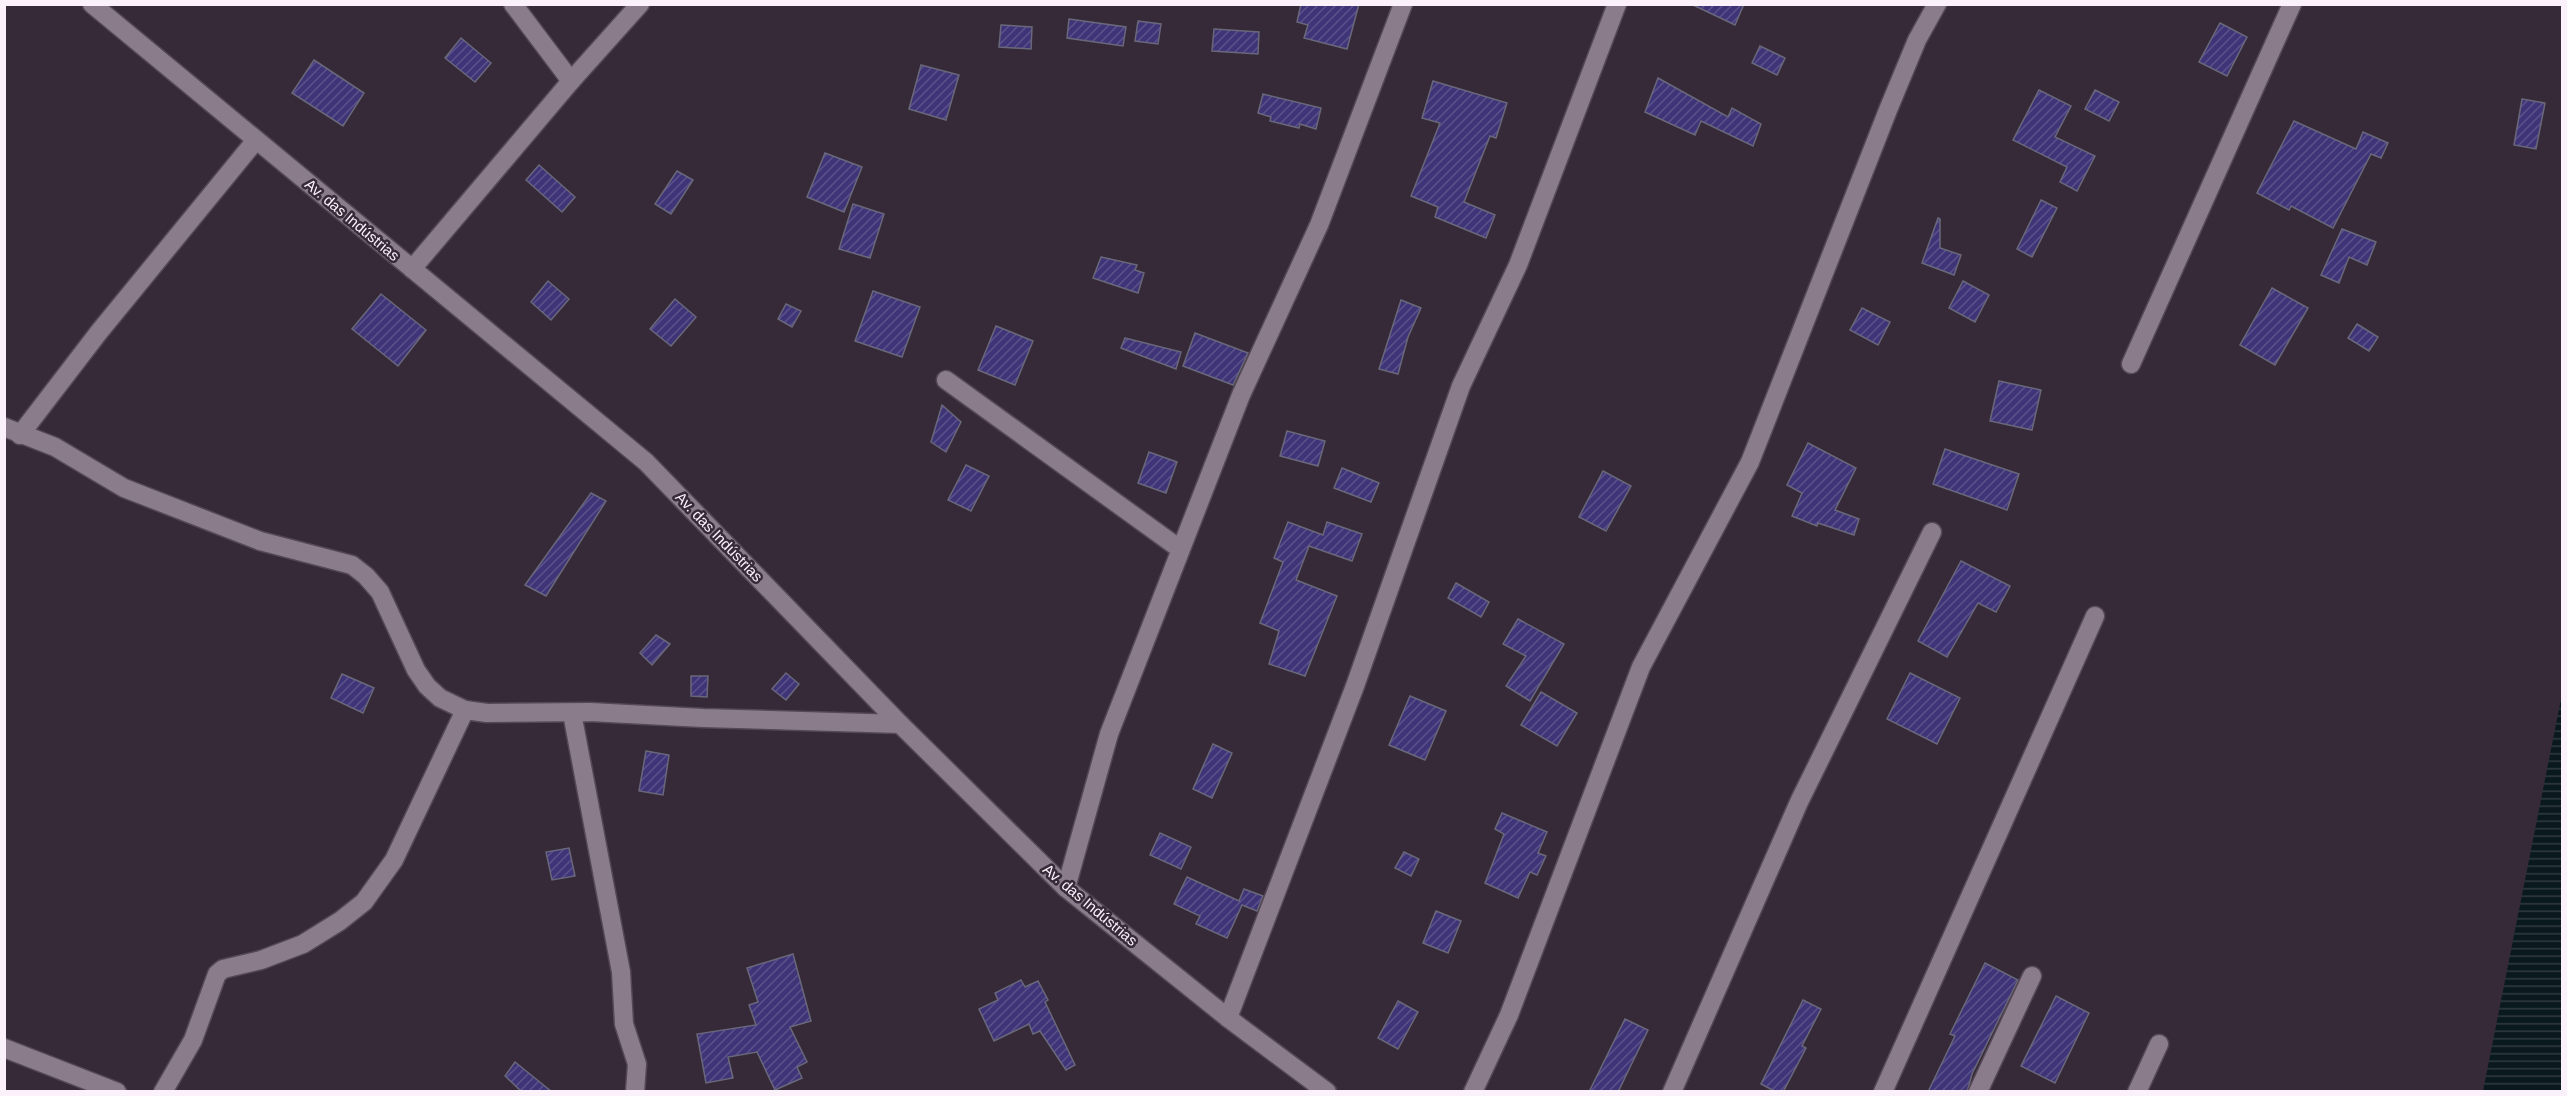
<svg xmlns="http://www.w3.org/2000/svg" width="2567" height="1096" font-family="Arial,sans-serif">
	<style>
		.water { fill: url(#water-rules) }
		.building { fill: url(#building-hatch); stroke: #69687b; stroke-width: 1.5 }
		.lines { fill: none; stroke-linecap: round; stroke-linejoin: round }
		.minor-casing { stroke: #534854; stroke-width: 21 }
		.minor { stroke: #8b7c8c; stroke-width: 18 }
		.labels { text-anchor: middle; stroke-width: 5; stroke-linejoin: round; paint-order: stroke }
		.street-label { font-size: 15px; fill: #faf1fa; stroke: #372a38 }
	</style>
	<defs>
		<pattern id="water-rules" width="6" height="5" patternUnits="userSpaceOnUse" patternTransform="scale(1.5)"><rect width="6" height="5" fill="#0a191d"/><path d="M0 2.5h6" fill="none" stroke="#2f3b3f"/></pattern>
		<pattern id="building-hatch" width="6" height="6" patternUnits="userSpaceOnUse" patternTransform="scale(1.5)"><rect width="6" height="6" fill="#3f3477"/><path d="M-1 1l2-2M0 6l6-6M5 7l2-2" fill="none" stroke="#5c528b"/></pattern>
	</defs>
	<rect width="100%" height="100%" fill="#372a38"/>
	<!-- water -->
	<path class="water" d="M2562,694V1091H2483Z"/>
	<!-- building -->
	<g class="building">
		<path d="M1301,4H1359L1347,49L1304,38L1308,25L1297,22Z"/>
		<path d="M1691,4H1744L1735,25Z"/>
		<path d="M1069,19L1126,27L1123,46L1067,38Z"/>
		<path d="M1138,21L1161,24L1158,44L1135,41Z"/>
		<path d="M2220,23L2247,37L2227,76L2199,62Z"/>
		<path d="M1001,25L1032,27L1031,49L999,47Z"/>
		<path d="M1214,29L1259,32L1258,54L1212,51Z"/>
		<path d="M461,38L491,63L475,82L445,58Z"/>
		<path d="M1760,46L1785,58L1777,75L1752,63Z"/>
		<path d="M314,60L364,93L343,126L292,93Z"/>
		<path d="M921,65L959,75L946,120L909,109Z"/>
		<path d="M1658,78L1728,117L1732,108L1761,124L1753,146L1701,121L1695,135L1645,112Z"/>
		<path d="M1433,81L1507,103L1496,138L1490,136L1464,202L1495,215L1486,238L1435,217L1438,207L1411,196L1440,123L1422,118Z"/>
		<path d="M2039,90L2071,106L2055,137L2095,156L2077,191L2060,182L2067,167L2013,140Z"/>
		<path d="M2095,90L2119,102L2109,121L2085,109Z"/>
		<path d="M1263,94L1321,108L1316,129L1300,124L1299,128L1270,121L1271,117L1258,113Z"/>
		<path d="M2522,99L2545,103L2536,149L2514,145Z"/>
		<path d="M2294,121L2356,149L2363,132L2388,143L2381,158L2371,154L2333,228L2291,206L2289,210L2257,193Z"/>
		<path d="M825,153L862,167L844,212L807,197Z"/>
		<path d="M539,165L575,197L562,212L526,180Z"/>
		<path d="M677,171L693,180L671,214L655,204Z"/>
		<path d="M2041,200L2057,208L2032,257L2017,249Z"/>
		<path d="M853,204L884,214L870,258L839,249Z"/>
		<path d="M1938,218L1940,219V248L1961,255L1954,275L1922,263Z"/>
		<path d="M2342,229L2376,242L2367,265L2349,257L2339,283L2321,275Z"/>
		<path d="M1101,257L1137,265L1135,270L1144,273L1138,293L1093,278Z"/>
		<path d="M548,281L569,299L551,320L531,302Z"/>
		<path d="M1963,281L1989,295L1975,322L1949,308Z"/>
		<path d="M2272,288L2308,308L2275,365L2240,345Z"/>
		<path d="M873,291L920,307L902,357L855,341Z"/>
		<path d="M381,294L426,330L398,366L352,329Z"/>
		<path d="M675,299L696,317L671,346L650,329Z"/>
		<path d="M1401,300L1421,308L1408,337L1398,374L1379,369Z"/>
		<path d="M786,304L801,311L792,327L778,319Z"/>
		<path d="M1862,308L1890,322L1878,345L1850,330Z"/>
		<path d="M2357,324L2378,337L2369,351L2348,338Z"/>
		<path d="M996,326L1033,341L1015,385L978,370Z"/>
		<path d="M1195,333L1248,353L1233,385L1183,366Z"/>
		<path d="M1125,338L1181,352L1176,369L1121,348Z"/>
		<path d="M1999,381L2041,390L2032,430L1990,421Z"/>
		<path d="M942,405L961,422L946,452L931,442Z"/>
		<path d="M1287,431L1325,441L1318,466L1280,456Z"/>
		<path d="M1808,443L1856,468L1835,510L1859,519L1854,535L1818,523L1817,526L1792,516L1802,493L1787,485Z"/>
		<path d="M1945,449L2019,474L2007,510L1933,484Z"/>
		<path d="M1149,452L1177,462L1166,493L1138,483Z"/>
		<path d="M966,465L989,476L971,511L948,500Z"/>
		<path d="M1342,468L1379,483L1371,502L1334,488Z"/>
		<path d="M1603,471L1631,486L1606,531L1579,517Z"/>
		<path d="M591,493L606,501L546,596L525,585Z"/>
		<path d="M1288,522L1323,535L1327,522L1362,534L1352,561L1309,546L1296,580L1337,596L1305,676L1269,664L1279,631L1260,623L1283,562L1274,558Z"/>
		<path d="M1961,561L2010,586L1996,612L1978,603L1947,657L1918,641Z"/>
		<path d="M1456,583L1489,602L1481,617L1448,598Z"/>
		<path d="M1518,619L1564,644L1530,701L1506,686L1526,656L1503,644Z"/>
		<path d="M656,635L670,644L652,665L640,653Z"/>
		<path d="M786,673L799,684L786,700L772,689Z"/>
		<path d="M1910,673L1960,698L1937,744L1887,719Z"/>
		<path d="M342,674L374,688L363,713L331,698Z"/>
		<path d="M691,676H708L707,697L691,696Z"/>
		<path d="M1541,692L1577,713L1557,746L1521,725Z"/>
		<path d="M1410,696L1446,711L1425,760L1389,745Z"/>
		<path d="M1213,744L1232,753L1212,798L1193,789Z"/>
		<path d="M646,751L669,755L663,795L639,791Z"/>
		<path d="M1502,813L1547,832L1538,853L1546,856L1537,875L1530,872L1518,898L1485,883L1504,834L1495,829Z"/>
		<path d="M1160,833L1191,847L1181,869L1150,855Z"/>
		<path d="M569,848L575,876L552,880L546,852Z"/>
		<path d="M1404,852L1419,859L1411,876L1395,868Z"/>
		<path d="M1187,877L1239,901L1244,889L1263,896L1257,911L1242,905L1227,938L1196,924L1200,916L1174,904Z"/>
		<path d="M1436,911L1461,921L1448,953L1423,943Z"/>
		<path d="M793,954L811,1021L790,1027L807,1062L797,1067L802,1078L775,1090L757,1052L728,1057L733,1078L706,1083L697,1034L756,1025L749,1005L758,1002L747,968Z"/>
		<path d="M1985,963L2018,980L1972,1074L1967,1092H1928L1955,1036L1950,1034Z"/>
		<path d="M1021,980L1025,987L1038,981L1048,1000L1045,1002L1075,1065L1066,1070L1040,1031L1033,1034L1029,1024L994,1041L979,1009L998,1000L995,993Z"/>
		<path d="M2056,996L2089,1013L2055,1083L2021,1066Z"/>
		<path d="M1803,1000L1821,1009L1802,1046L1806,1048L1783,1092H1776L1761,1084Z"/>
		<path d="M1398,1001L1418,1012L1398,1049L1378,1038Z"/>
		<path d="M1625,1019L1648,1030L1618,1092H1589Z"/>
		<path d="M515,1062L552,1092H522L505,1076Z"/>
	</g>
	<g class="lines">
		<defs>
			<g id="minor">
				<path d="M92,4L646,462L900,724L1066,888L1228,1018L1327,1092"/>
				<path d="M513,4L571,81"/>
				<path d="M412,269L571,81L640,4"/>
				<path d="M2131,364L2292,4"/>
				<path d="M946,380L1180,549"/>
				<path d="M4,427L55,447L124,488L260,541L352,565L366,576L380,592L416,670L427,686L440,698L465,710L487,713L590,712L703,718L900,724"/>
				<path d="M20,435L99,332L256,140"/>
				<path d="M572,713L621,972L624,1024L637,1064L635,1092"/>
				<path d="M1066,888L1109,734L1241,395L1319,225L1403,4"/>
				<path d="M1228,1018L1355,686L1461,386L1518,265L1617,4"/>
				<path d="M4,1048L117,1092"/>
				<path d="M163,1092L193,1040L217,974L223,969L261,960L303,944L340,921L364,902L394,860L465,710"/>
				<path d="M1473,1092L1509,1015L1641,667L1750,462L1888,110L1917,40L1937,4"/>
				<path d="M1672,1092L1799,802L1932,532"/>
				<path d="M1883,1092L2095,616"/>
				<path d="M1978,1092L2032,976"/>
				<path d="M2137,1092L2159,1044"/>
			</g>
		</defs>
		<!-- minor casing -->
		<use href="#minor" class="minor-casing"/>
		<!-- minor -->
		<use href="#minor" class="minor"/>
	</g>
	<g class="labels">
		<!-- street labels -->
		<g class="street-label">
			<text transform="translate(352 220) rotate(40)" y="5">Av. das Indústrias</text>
			<text transform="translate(719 537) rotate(46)" y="5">Av. das Indústrias</text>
			<text transform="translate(1090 905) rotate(40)" y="5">Av. das Indústrias</text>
		</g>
	</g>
	<!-- border -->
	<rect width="2567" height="1096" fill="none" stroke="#faf1fa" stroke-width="12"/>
</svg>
